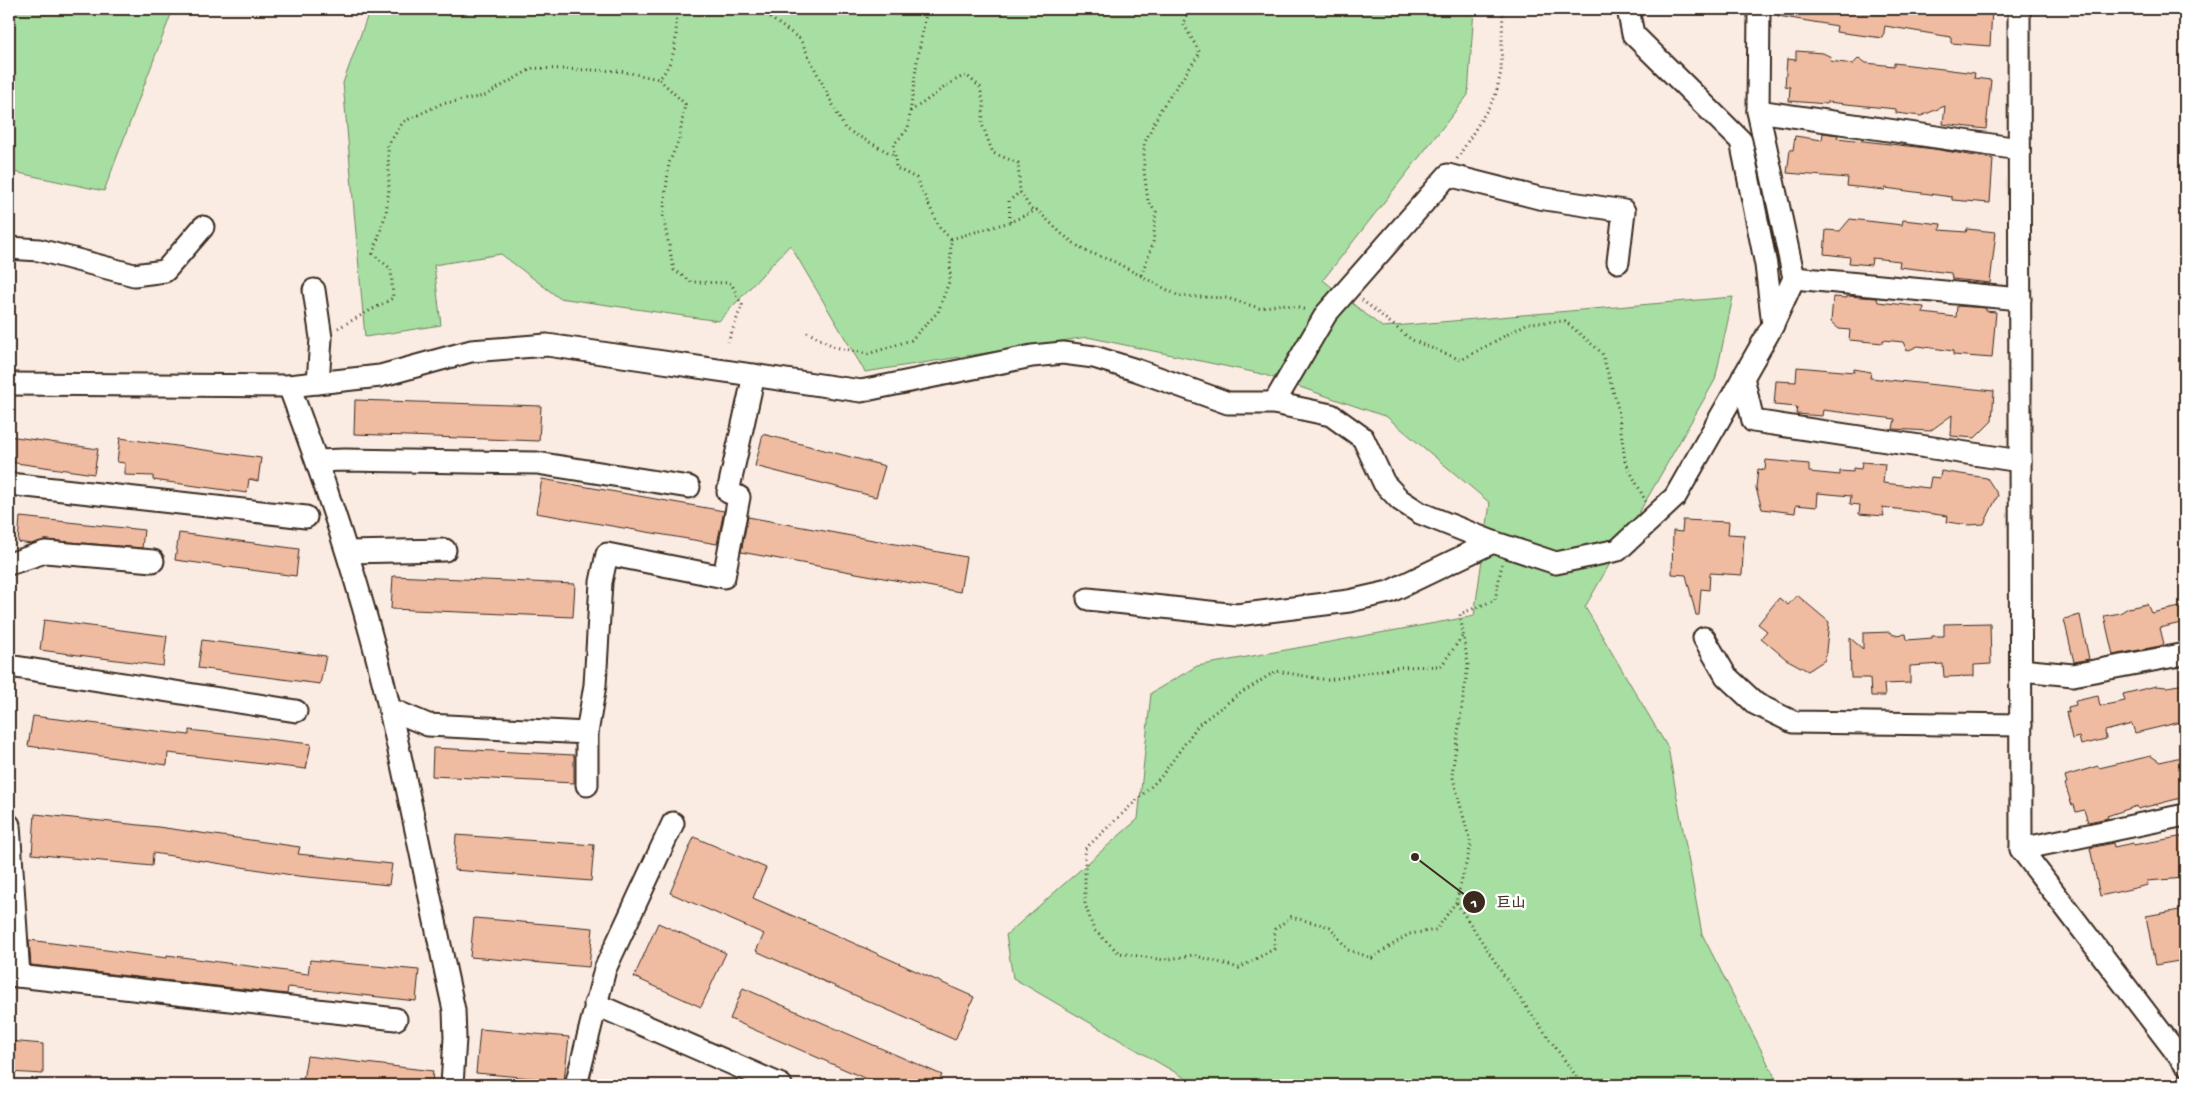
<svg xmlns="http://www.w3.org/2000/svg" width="2194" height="1094" font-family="'Gochi Hand','LXGW WenKai TC',sans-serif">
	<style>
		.green { fill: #a7dea2; stroke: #718460 }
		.building { fill: #efbba1; stroke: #3b2a1e }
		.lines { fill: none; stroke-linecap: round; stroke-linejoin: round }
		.minor-casing { stroke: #3b2a1e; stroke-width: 25 }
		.path { stroke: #3b2a1e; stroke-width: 3; stroke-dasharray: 1 4; stroke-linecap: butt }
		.minor { stroke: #fff; stroke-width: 21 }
		.leader { fill: none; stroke: #3b2a1e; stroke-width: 2 }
		.callout-dot { fill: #3b2a1e; stroke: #fff; stroke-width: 2 }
		.mark-label { font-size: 15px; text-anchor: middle; font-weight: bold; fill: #fff }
		.callout-label { font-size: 15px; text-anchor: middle; font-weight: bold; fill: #3b2a1e; stroke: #fff; stroke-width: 5; stroke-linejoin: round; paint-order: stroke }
	</style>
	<rect width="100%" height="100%" fill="#faebe3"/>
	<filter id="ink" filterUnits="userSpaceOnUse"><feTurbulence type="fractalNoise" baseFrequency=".02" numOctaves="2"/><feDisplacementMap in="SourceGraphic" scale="10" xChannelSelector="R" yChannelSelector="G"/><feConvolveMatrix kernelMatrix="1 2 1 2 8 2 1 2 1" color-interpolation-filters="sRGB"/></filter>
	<g filter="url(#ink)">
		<!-- green -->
		<g class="green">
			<path d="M9,9H173L104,191L9,171Z"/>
			<path d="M370,9H1474L1468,95L1323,280L1382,327L1733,297L1715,380L1585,607L1668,748L1702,934L1779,1085H1197L1013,978L1006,935L1138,819L1151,693L1197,666L1474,616L1490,503L1387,417L1262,374L1087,337L865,372L790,245L719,321L559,298L501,254L434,265L441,325L365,337L343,83Z"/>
		</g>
		<!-- building -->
		<g class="building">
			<path d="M1779,9H1992L1990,46L1951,43V37L1885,26L1883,38L1836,32L1837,26L1778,16Z"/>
			<path d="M1796,51L1823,53L1831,57L1830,61L1853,64L1859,58L1866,63L1894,66V63L1975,73L1974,78L1991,80L1986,129L1943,124L1945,106L1921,116L1896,113V109L1827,102V104L1789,101L1790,87L1785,86L1787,59L1796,60Z"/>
			<path d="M1823,133L1838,135L1837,138L1934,149L1993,159L1990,203L1952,200V197L1885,188V190L1847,186L1848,178L1787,173L1790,150H1793L1795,136L1822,140Z"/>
			<path d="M1850,219L1902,225L1903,220L1941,224L1940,230L1966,232L1967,229L1996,232L1990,283L1952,279L1951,273L1899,267L1900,261L1872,258L1871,265L1849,263L1850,257L1824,254L1826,230L1840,231Z"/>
			<path d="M1847,296L1877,298L1878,302L1924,307L1923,313L1956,317L1957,306L1986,308V311L1996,312L1992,358L1953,355V351L1918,346L1907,351L1903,342L1883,340V343L1849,340L1850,330L1839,329L1831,322L1833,297L1847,298Z"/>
			<path d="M1797,367L1854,372V369L1871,372L1870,378L1994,391L1992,421L1975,438L1951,436L1952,415L1930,431L1893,429L1895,419L1823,410L1822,416L1796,414L1797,407L1774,405L1776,381L1796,382Z"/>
			<path d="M355,400L541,406L539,441L354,434Z"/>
			<path d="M763,434L885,466L876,497L755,466Z"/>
			<path d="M9,436L98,449L94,474L9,462Z"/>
			<path d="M120,438L261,458L258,481L249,479L247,493L153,480V476L125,475V463L117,462Z"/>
			<path d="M1766,460L1809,464V472L1840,475V471L1853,472V468L1861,469L1862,462L1885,464L1883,483L1929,488L1931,477L1940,478L1941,471L1987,478L1998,495L1984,524L1969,525L1947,522L1948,516L1882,507L1884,516L1859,514L1860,505L1850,504L1851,496L1818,493L1817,507L1796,505L1795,513L1762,509L1756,488L1758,469L1765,470Z"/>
			<path d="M542,479L724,511L717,544L536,513Z"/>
			<path d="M20,517L144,530L142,548L46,540L31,544L18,542Z"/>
			<path d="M748,517L966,557L960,592L741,552Z"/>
			<path d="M1683,520L1729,522L1728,534L1744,535L1742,575L1710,573L1709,590L1701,589L1699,615H1696L1686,575L1672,574L1673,531L1682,532Z"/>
			<path d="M179,533L299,549L296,576L175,560Z"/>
			<path d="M393,576L575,584L573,617L391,609Z"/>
			<path d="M1797,595L1829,622L1825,660L1808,671L1786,659L1761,638L1767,631L1758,624L1779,598L1788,605Z"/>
			<path d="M2147,604L2151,613L2185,606V622L2160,628L2164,644L2160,646L2113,655L2104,616L2120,613L2128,608Z"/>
			<path d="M2080,615L2089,659L2074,662L2064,619Z"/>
			<path d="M44,620L167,636L163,666L40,650Z"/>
			<path d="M1990,623L1991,664L1974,665V676L1944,677L1943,664L1910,666V683L1884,684L1885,696H1871L1870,678H1851L1850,638L1863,649V633L1891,632L1893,635L1906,634L1907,640L1932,638V636H1944V624Z"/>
			<path d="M202,640L326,656L320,684L198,668Z"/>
			<path d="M2185,684V721L2135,733L2132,724L2105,731L2106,739L2081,745L2079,737L2072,739L2066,712L2069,713L2068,707L2076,705L2075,701L2098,696L2100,706L2125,701L2123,694L2156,686L2167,687Z"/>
			<path d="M33,716L189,735V730L311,744L306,769L168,753L167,765L28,746Z"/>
			<path d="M433,748L574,755V783L432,776Z"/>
			<path d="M2151,756L2160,762L2185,756V797L2138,809L2137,806L2107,816L2108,818L2088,822L2084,810L2076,812L2074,805H2072L2065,784L2067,783L2065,776L2098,766L2099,768Z"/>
			<path d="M35,814L158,827L300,847L298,854L392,864L389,885L298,876L153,853L152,866L32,854Z"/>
			<path d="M456,835L594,845L591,881L454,870Z"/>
			<path d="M2185,836V878L2147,881L2148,885L2100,896L2090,848L2113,843L2114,847L2133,843V845Z"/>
			<path d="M694,837L766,868L753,898L974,997L955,1040L756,951L764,934L670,893Z"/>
			<path d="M2185,909V960L2155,965L2146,916Z"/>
			<path d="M474,918L593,928L589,967L470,957Z"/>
			<path d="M658,923L726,953L701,1007L634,977Z"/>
			<path d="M29,940L167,958V955L308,974L310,960L419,970L416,1001L288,987L287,994L31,965Z"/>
			<path d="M743,988L942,1075L937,1085H880L730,1019Z"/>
			<path d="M480,1029L569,1037L564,1081L476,1073Z"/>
			<path d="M9,1041L43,1044V1074L9,1072Z"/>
			<path d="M307,1056L433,1071L432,1085H347L303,1080Z"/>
		</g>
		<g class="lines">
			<defs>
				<g id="minor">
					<path d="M1759,9L1758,111L1794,278L1773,324"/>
					<path d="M2019,9L2021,849L2185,1064"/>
					<path d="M1758,111L2019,149"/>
					<path d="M9,248L39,250L134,275L165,271L203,227"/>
					<path d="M1794,278L2020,299"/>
					<path d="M314,290L321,338L318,383"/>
					<path d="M1743,377L1753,421L2020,461"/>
					<path d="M9,384L289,386L380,376L471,351L547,345L861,391L1032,356L1063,353L1094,357L1136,370L1228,403H1274L1331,415L1363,438L1384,483L1400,500L1420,513L1493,542L1556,563L1618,550L1675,497L1773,325L1766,265L1741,141L1633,34L1628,9"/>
					<path d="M289,386C329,492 365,600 390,711C413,810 432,911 454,1010L455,1038L452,1085"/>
					<path d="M1274,403L1326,314L1448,175L1539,198L1624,211L1618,262"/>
					<path d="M317,461L344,460L537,463L689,487"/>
					<path d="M9,484L306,517"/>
					<path d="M348,552L445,550"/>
					<path d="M9,564L45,552L153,561"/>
					<path d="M1088,599L1237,615L1349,601L1389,592L1493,542"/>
					<path d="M1704,638L1726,676L1756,704L1793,722L2021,725"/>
					<path d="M9,666L296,711"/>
					<path d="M2021,670L2073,675L2185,654"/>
					<path d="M390,709L428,725L587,733"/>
					<path d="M587,785V733L595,685L601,582L607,554L724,577L739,497L728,492L754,375"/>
					<path d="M9,825L19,976"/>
					<path d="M2021,849L2185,815"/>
					<path d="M9,975L396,1019"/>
					<path d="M595,1004L781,1085"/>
					<path d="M576,1085L605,969L673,823"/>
				</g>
			</defs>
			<!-- minor casing -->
			<use href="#minor" class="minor-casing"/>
			<!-- path -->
			<g class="path">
				<path d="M674,9C679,32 676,61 659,79L685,104L679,140L669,163L663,217L674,270L691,282L731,283L742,305L728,342"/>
				<path d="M758,9L800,39L845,129L895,156"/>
				<path d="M910,111C930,100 945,84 966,75L980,87L984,106L982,124L993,153L1018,163L1020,192L1033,212"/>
				<path d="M1457,159L1495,97L1501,72L1503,9"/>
				<path d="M1010,222L1009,201L1020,192"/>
				<path d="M951,239L1010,222L1037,210L1062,234L1083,250L1113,261L1179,296L1227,298L1259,308L1282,304L1307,310"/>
				<path d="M1141,275L1153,244L1156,212L1148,201L1144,171V144L1161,109L1200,53L1183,23L1190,9"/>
				<path d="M1362,300L1412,340L1461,360L1528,323L1565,321L1602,353L1618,408L1625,461L1646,502"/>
				<path d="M338,328L393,298L391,269L373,254L386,213L389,189L388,145L403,122L441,104L484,96L533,68L620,71L659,79"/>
				<path d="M807,332L835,347L868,354L911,340L938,312L950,279L951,239L940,228L916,178L896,168L894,144L908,129L917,61L926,14L930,9"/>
				<path d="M1502,564L1495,600L1460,614L1468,665L1452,774L1471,845L1456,902L1507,980L1576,1076V1085"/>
				<path d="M1456,902L1436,930L1409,934L1372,958L1348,950L1330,927L1291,917L1275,929L1274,949L1239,968L1193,955L1164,960L1119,953L1094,930L1085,904V849L1160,778L1199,724L1238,695L1276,671L1328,680L1399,667L1441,666L1464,634"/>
			</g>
			<!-- minor -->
			<use href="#minor" class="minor"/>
		</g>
	</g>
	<!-- callouts -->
	<path class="leader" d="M1415 857L1474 902"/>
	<g class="callout-dot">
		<circle cx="1415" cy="857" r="5"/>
		<circle cx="1474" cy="902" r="12"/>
	</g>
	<g class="mark-label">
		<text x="1474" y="907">1</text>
	</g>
	<g class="callout-label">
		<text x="1511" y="907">巨山</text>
	</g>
	<!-- margin -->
	<rect width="2194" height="1094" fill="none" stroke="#fff" stroke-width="30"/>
	<rect x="15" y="15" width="2164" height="1064" fill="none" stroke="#3b2a1e" stroke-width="2" filter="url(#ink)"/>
</svg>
